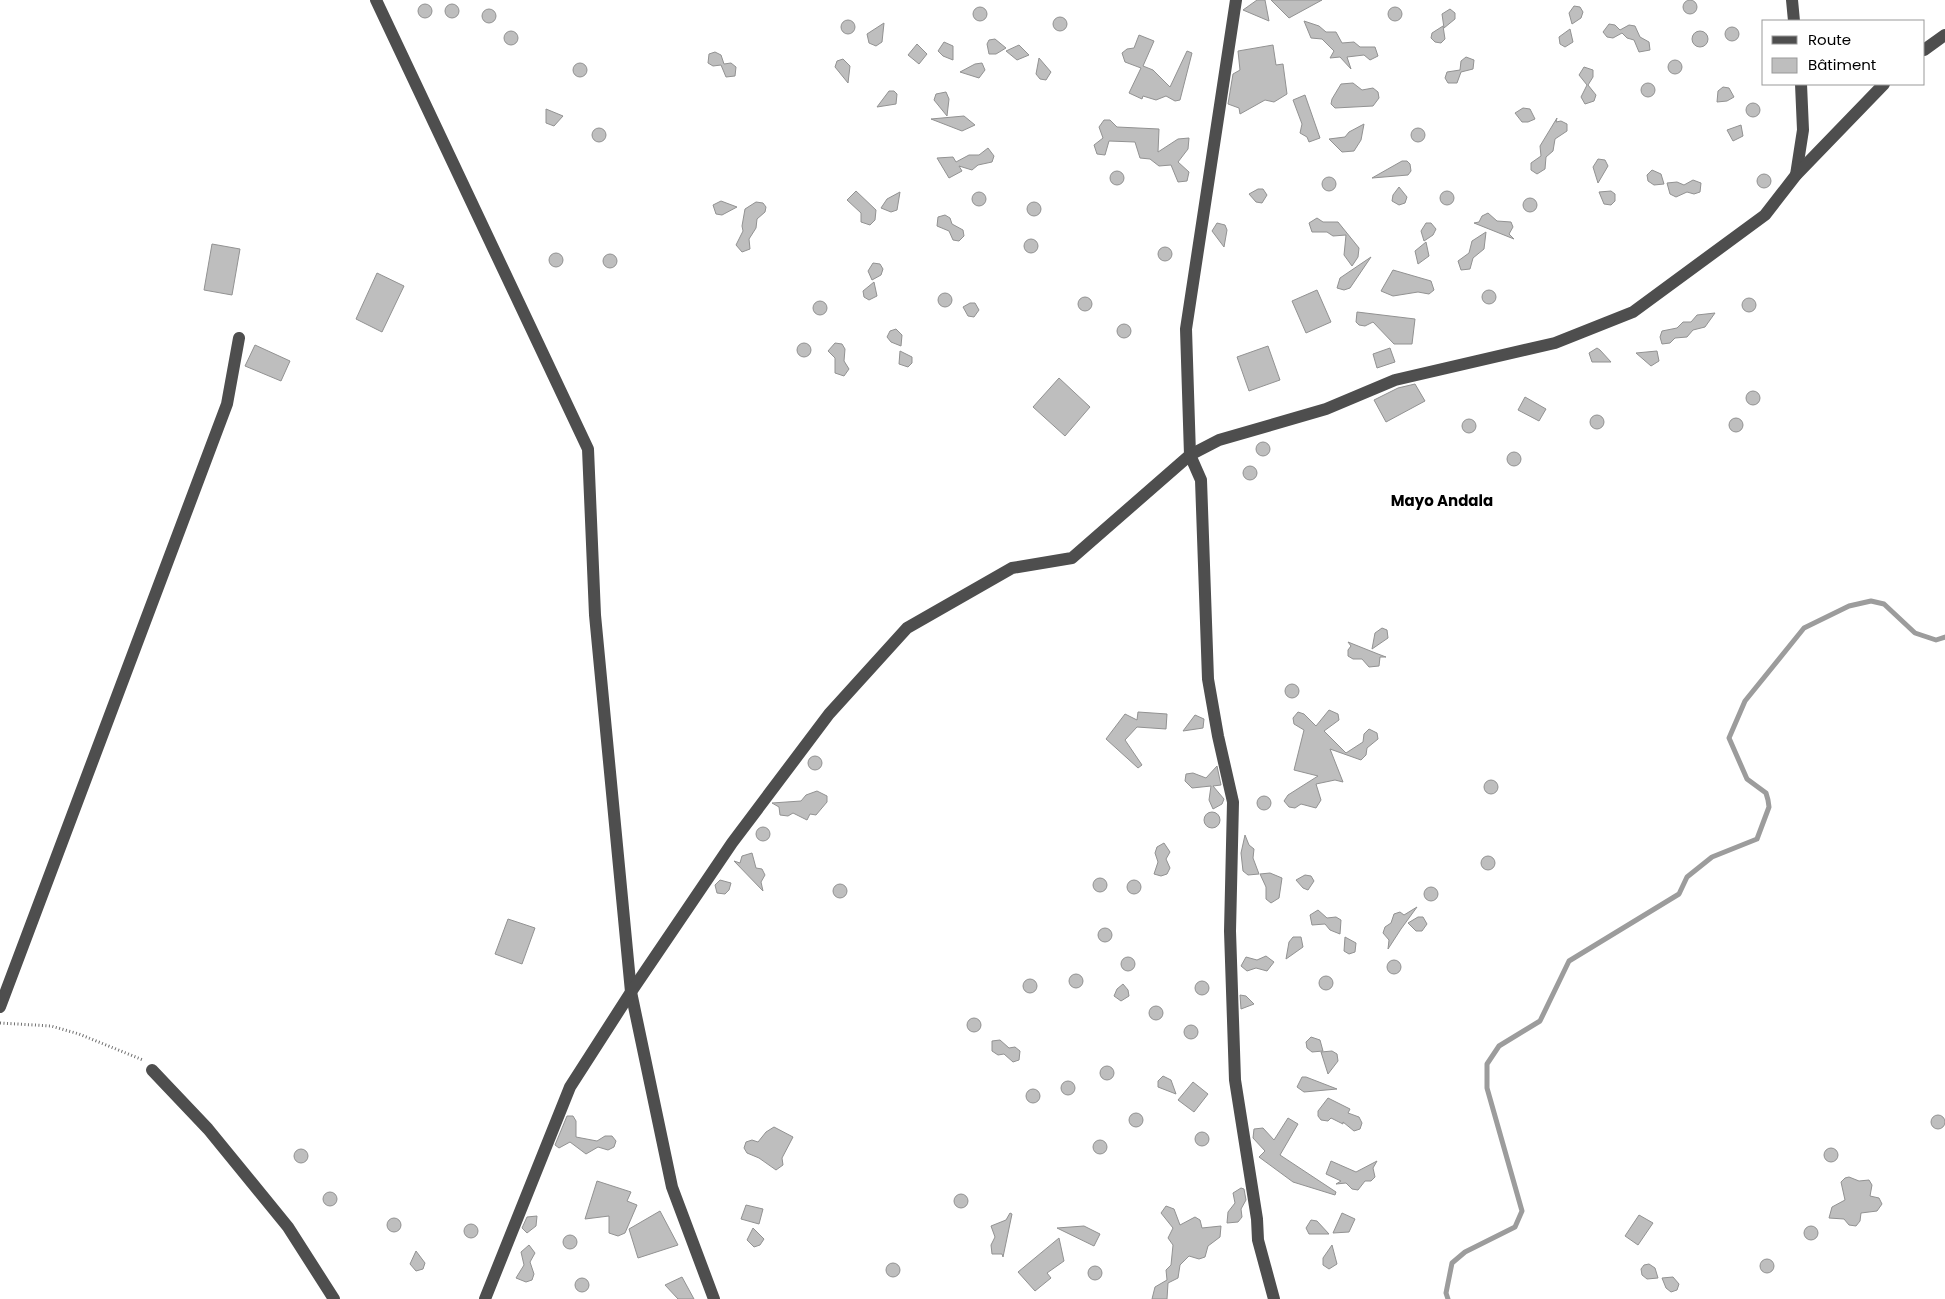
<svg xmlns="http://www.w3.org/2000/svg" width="1945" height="1299" font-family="Poppins,sans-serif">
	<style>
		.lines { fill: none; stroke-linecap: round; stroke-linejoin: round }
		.stream { stroke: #9c9c9c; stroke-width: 5 }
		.building { fill: #bebebe; stroke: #929292 }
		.path { stroke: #707070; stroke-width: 3; stroke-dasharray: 1 2.5; stroke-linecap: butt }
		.minor { stroke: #4e4e4e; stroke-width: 12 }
		.labels { text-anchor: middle; stroke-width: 4; stroke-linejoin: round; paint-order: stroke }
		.quarter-label { font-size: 15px; font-weight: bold; fill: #000; stroke: #fff }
	</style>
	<rect width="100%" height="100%" fill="#fff"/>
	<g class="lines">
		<!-- stream -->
		<path class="stream" d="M1448,1299L1446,1293L1452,1263L1465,1252L1515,1227L1522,1211L1487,1088V1064L1499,1046L1540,1021L1569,961L1679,894L1687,877L1712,857L1757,839L1769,807L1768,800L1766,793L1747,779L1729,738L1745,701L1804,628L1849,606L1871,601L1884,604L1915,633L1936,640L1945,637"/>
	</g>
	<!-- building -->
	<g class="building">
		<circle cx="1690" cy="7" r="7"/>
		<path d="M1257,0H1265L1269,21L1243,10Z"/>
		<path d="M1271,0H1322L1289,18Z"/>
		<circle cx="452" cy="11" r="7"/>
		<circle cx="425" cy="11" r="7"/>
		<path d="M1574,6L1580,7L1583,12L1581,18L1572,24L1569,13Z"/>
		<circle cx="980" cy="14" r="7"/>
		<circle cx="1395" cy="14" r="7"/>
		<circle cx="489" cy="16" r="7"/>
		<path d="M1450,9L1455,13V19L1444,28L1442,14Z"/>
		<circle cx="1060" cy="24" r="7"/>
		<circle cx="848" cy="27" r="7"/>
		<path d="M1304,21L1319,26L1326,32H1336L1342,43L1354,42L1360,47H1375L1378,56L1370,60L1364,55L1347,57L1351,69L1340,57L1330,58L1334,51L1322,39L1311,38Z"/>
		<path d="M884,23L882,42L876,46L869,43L867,34Z"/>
		<path d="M1609,24L1615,25L1620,30L1629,25L1635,26L1640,37L1649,42L1650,50L1639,52L1634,40L1627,38L1622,33L1613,38L1607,37L1603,32Z"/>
		<path d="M1443,26L1445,39L1441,43L1435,42L1431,38L1432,33Z"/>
		<circle cx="1732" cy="34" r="7"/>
		<path d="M1570,29L1573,42L1565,47L1560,44L1559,37Z"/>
		<circle cx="511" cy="38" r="7"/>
		<circle cx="1700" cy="39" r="8"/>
		<path d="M1139,35L1154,41L1143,66L1153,70L1170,87L1187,51L1192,53L1180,100L1175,101L1166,96L1156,100L1143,96L1142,99L1129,93L1141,68L1125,62L1122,53L1127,49L1134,48Z"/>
		<path d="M995,39L1006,48L996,54H989L987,44L989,40Z"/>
		<path d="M944,42L953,46V60L943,56L938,51Z"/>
		<path d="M917,44L927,54L919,64L908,55Z"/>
		<path d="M1019,45L1029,55L1017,60L1006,51Z"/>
		<path d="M1273,45L1276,65L1283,64L1287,94L1274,102L1265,100L1240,114L1239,108L1228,104L1233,74L1240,70L1238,51Z"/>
		<path d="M715,52L721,55L724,64L731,63L736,67L735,76L726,77L721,65L713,66L708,63L709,54Z"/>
		<path d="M1466,57L1474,60L1473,69L1461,72L1457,83H1448L1445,78L1447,72L1460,70L1461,61Z"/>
		<path d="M1039,58L1051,72L1046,80L1040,79L1036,74Z"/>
		<path d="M843,59L850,66L848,83L835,67L837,61Z"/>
		<circle cx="1675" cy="67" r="7"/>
		<circle cx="580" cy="70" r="7"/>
		<path d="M982,63L985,70L979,78L960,72L975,64Z"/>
		<path d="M1584,67L1593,70V77L1588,85L1596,95L1594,101L1585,104L1581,97L1587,85L1579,75Z"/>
		<circle cx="1648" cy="90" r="7"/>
		<path d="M1353,83L1362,90L1373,88L1378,92L1379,98L1373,106L1335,108L1331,104L1332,99L1341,84Z"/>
		<path d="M1723,87L1729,88L1734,97L1727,101L1717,102L1718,91Z"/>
		<path d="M889,91H894L897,94L896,104L877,107Z"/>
		<path d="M946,92L949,99L947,116L934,100L936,94Z"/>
		<path d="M1305,95L1320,138L1309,142L1307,137L1300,133L1302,124L1293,100Z"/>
		<circle cx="1753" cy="110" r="7"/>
		<path d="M1523,108L1530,109L1535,119L1528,122H1522L1515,113Z"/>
		<path d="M546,109L563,116L554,126L546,123Z"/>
		<path d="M964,116L975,125L962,131L931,119Z"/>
		<path d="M1557,118L1556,122L1561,121L1567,124V131L1555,139L1553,151L1546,157L1545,169L1537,174L1531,170V163L1541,156L1540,146Z"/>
		<path d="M1104,120H1110L1117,127L1159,129L1158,152L1178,139L1189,138L1188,149L1178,162L1189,172L1187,181L1178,182L1171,165L1159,166L1150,159L1140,158L1135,142L1109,141L1105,155L1097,154L1094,145L1103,138L1099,127Z"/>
		<path d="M1364,124L1361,140L1354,151L1342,152L1329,139L1345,137L1349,132Z"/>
		<path d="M1741,125L1743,136L1733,141L1727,130Z"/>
		<circle cx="599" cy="135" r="7"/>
		<circle cx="1418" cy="135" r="7"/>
		<path d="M988,148L994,156L992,162L978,165L972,170L959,166L962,171L949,178L937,158L953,157L956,162L969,155H979Z"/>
		<path d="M1598,159L1605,160L1608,166L1598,183L1593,167Z"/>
		<path d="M1402,161H1407L1410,164L1411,171L1408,175L1372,178Z"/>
		<path d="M1652,170L1661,174L1664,184L1654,185L1648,181L1647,175Z"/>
		<circle cx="1117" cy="178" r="7"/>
		<circle cx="1764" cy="181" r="7"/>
		<circle cx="1329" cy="184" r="7"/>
		<path d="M1693,180L1701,183L1700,192L1694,194L1687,192L1676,197L1670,194L1667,183L1677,182L1684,185Z"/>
		<path d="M1399,187L1407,197L1405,203L1399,205L1392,201L1393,195Z"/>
		<path d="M1258,189H1263L1267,195L1262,203L1256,202L1249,194Z"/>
		<circle cx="1447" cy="198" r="7"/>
		<path d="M856,191L876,210L875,220L870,225L861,222V213L847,200Z"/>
		<path d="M1611,191L1615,194V201L1611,205L1604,204L1599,192Z"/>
		<circle cx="979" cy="199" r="7"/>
		<path d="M900,192L897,210L891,212L881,208L887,199Z"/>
		<circle cx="1530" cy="205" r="7"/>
		<path d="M721,201L737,207L722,215L716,214L713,205Z"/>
		<circle cx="1034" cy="209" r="7"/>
		<path d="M756,202L763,203L766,207L765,212L757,219L756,228L749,239L750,249L742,252L736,245L743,231L742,226L745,209Z"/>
		<path d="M1488,213L1497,221L1511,222L1513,227L1509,234L1514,239L1474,223L1479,222L1482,216Z"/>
		<path d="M945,215L950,218L952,224L963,230L964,236L959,241L953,240L949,231L937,226L938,217Z"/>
		<path d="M1317,218L1323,222H1338L1359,248L1358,257L1352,266L1344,255L1346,235L1333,236L1327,232H1312L1309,223Z"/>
		<path d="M1217,223L1225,225L1227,230L1224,247L1212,231Z"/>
		<path d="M1426,223H1431L1436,229L1433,235L1424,241L1421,231Z"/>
		<path d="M1486,232L1484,249L1473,258L1470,269L1461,270L1458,261L1469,253L1472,241Z"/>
		<circle cx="1031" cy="246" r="7"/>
		<path d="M1426,242L1429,256L1418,264L1415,251Z"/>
		<path d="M212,244L240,249L232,295L204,290Z"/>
		<circle cx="1165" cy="254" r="7"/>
		<circle cx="556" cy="260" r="7"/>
		<circle cx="610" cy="261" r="7"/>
		<path d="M1371,257L1350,288L1344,290L1337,288L1340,278Z"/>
		<path d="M873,263L880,264L883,269L881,275L872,280L868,271Z"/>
		<path d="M1393,270L1431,281L1434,290L1429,294L1418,292L1393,296L1381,291Z"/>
		<path d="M377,273L404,286L382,332L356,319Z"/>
		<path d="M874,282L877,296L869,300L864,297L863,291Z"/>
		<circle cx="1489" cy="297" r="7"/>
		<path d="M1317,290L1331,322L1306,333L1292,301Z"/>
		<circle cx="945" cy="300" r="7"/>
		<circle cx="1085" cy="304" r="7"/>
		<circle cx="1749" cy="305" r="7"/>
		<circle cx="820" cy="308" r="7"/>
		<path d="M970,303H975L979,310L974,317L968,316L963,307Z"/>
		<path d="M1357,312L1415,319L1412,344H1394L1373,322L1365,326L1359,325L1356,322Z"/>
		<path d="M1715,313L1705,327L1693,330L1687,337L1675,338L1670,343L1662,344L1660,337L1662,331L1677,328L1683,322H1691L1697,315Z"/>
		<circle cx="1124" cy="331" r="7"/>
		<path d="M896,329L902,335L901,346L891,342L887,337L890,331Z"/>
		<circle cx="804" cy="350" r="7"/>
		<path d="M835,343L842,344L845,349L844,361L849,369L844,376L835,373V358L828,351Z"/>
		<path d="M255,345L290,361L281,381L245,366Z"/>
		<path d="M1268,346L1280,380L1249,391L1237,357Z"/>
		<path d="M1390,348L1395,362L1377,368L1373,354Z"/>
		<path d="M1597,348L1600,350L1611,362H1592L1589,353Z"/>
		<path d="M900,351L912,357V363L908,367L899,364Z"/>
		<path d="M1657,351L1659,361L1651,366L1636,353Z"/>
		<path d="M1059,378L1090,407L1065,436L1033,407Z"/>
		<path d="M1415,384L1425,401L1386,422L1374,400L1398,388Z"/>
		<circle cx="1753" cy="398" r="7"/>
		<path d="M1525,397L1546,409L1539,421L1518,410Z"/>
		<circle cx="1597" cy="422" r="7"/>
		<circle cx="1736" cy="425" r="7"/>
		<circle cx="1469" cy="426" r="7"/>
		<circle cx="1263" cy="449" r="7"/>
		<circle cx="1514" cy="459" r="7"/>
		<circle cx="1250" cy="473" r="7"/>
		<path d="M1382,628L1387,630L1388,638L1372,649L1375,633Z"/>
		<path d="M1348,642L1378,654L1386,657H1380L1379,666L1369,667L1362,659H1353L1348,656V650L1351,646Z"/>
		<circle cx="1292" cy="691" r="7"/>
		<path d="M1329,710L1338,714L1339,720L1324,731L1346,753L1363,742L1364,734L1369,729L1377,733L1378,739L1367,748L1366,755L1361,760L1330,749L1343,782L1335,780L1316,784L1321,800L1316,808L1301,804L1295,808L1289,807L1284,801L1288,795L1318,776L1294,770L1304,730L1294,724L1293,718L1298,712L1304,714L1316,726Z"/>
		<path d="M1138,712L1167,714L1166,729L1137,727L1125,740L1142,765L1138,768L1106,739L1125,714L1137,720Z"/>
		<path d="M1195,715L1204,719L1203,728L1183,731Z"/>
		<circle cx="815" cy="763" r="7"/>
		<path d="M1217,766L1221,785L1213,786L1224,799L1222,804L1213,809L1209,800L1211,786L1192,788L1185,781L1186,774L1193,773L1206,778Z"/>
		<circle cx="1491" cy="787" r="7"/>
		<path d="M817,791L827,796V802L816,815L810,814L807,820L793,813L788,816L780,815L779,807L772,803L801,801L806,795Z"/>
		<circle cx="1264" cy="803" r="7"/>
		<circle cx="1212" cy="820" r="8"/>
		<circle cx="763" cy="834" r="7"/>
		<path d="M1245,835L1249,845L1254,849L1253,858L1259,874L1248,875L1243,871L1241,853Z"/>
		<path d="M1164,843L1170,852L1166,859L1170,868L1167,874L1161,876L1154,874L1158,862L1155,853L1157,847Z"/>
		<path d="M752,853L756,868L762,869L765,875L761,882L763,891L734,861L740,863L742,856Z"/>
		<circle cx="1488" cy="863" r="7"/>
		<path d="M1270,873L1282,878L1279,898L1271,903L1266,899V887L1260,874Z"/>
		<path d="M1305,875L1311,876L1314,881L1308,890L1303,888L1296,880Z"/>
		<circle cx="1100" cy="885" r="7"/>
		<circle cx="1134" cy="887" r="7"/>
		<path d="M720,880L731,883L729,890L725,894L717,893L715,885Z"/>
		<circle cx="840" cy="891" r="7"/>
		<circle cx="1431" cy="894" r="7"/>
		<path d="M1417,907L1401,929L1388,949L1389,940L1383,933L1385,927L1391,923L1394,914L1400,912L1404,915Z"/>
		<path d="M1318,910L1327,918L1336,917L1341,920L1340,934L1330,930L1325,924L1312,925L1310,915Z"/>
		<path d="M1418,917H1423L1427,924L1422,931H1416L1408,923Z"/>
		<path d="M508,919L535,928L522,964L495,954Z"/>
		<circle cx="1105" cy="935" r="7"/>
		<path d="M1293,937H1301L1303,947L1286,959L1289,942Z"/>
		<path d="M1345,937L1356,943L1355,952L1349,954L1344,951Z"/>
		<path d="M1266,956L1274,962L1267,971L1256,968L1247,971L1241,966L1246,957L1257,960Z"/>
		<circle cx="1128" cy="964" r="7"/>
		<circle cx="1394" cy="967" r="7"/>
		<circle cx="1076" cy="981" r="7"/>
		<circle cx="1326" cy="983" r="7"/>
		<circle cx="1030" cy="986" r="7"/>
		<circle cx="1202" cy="988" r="7"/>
		<path d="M1123,984L1128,990L1129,996L1121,1001L1114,996L1117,989Z"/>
		<path d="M1240,995L1246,996L1254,1004L1241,1009Z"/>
		<circle cx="1156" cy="1013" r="7"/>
		<circle cx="974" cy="1025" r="7"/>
		<circle cx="1191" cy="1032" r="7"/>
		<path d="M1311,1037L1320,1040L1323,1051L1312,1052L1307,1048L1306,1042Z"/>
		<path d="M1000,1040L1009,1048L1015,1047L1020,1051L1019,1060L1013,1062L1004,1054L998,1055L992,1051V1041Z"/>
		<path d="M1332,1051L1337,1054L1338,1061L1328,1074L1321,1052Z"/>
		<circle cx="1107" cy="1073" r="7"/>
		<path d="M1163,1076L1171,1080L1176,1094L1158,1087V1081Z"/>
		<path d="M1302,1077H1306L1337,1089L1304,1092L1297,1087Z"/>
		<circle cx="1068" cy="1088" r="7"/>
		<path d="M1193,1082L1208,1094L1194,1112L1178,1100Z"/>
		<circle cx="1033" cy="1096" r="7"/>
		<path d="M1328,1098L1350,1109L1348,1113L1359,1117L1362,1123L1360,1129L1354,1131L1343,1122V1124L1331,1118L1328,1121L1321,1120L1318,1116V1111Z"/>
		<circle cx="1136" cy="1120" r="7"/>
		<circle cx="1938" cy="1122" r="7"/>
		<path d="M567,1116H573L576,1121V1137L597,1141L605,1136H612L616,1141L614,1147L608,1150L598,1147L586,1154L570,1142L559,1148L555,1145Z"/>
		<path d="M1288,1118L1298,1124L1280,1155L1336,1192L1335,1195L1293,1182L1259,1157L1265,1151L1253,1138L1254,1129L1263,1128L1274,1140Z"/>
		<path d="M774,1127L793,1137L782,1158L783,1165L776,1170L759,1158L747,1153L744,1148L746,1142L752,1140L758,1142L766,1132Z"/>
		<circle cx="1202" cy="1139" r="7"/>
		<circle cx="1100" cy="1147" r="7"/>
		<circle cx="1831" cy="1155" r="7"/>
		<circle cx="301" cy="1156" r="7"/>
		<path d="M1331,1161L1356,1172L1377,1161L1373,1168L1375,1177L1371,1181H1365L1358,1190L1352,1189L1346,1183L1336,1184L1341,1181L1326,1174Z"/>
		<path d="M1849,1177L1859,1181L1869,1180L1872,1185L1870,1196L1879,1198L1882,1204L1877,1211L1861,1213L1860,1221L1856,1226L1849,1225L1844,1219L1829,1218L1832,1207L1845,1200L1841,1182L1845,1178Z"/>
		<path d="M597,1181L631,1192L627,1201L637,1205L625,1233L618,1236L609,1233V1216L585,1219Z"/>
		<path d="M1241,1188L1244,1189L1246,1200L1241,1209L1242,1217L1238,1222L1227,1223L1228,1212L1235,1203L1233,1193Z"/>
		<circle cx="330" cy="1199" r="7"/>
		<circle cx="961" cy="1201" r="7"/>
		<path d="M746,1205L763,1209L759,1224L741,1219Z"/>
		<path d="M1166,1206L1174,1209L1180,1225L1195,1217L1200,1220L1202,1228L1221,1226L1220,1237L1208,1246L1205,1257L1199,1259L1189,1256L1180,1265L1178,1278L1168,1283L1167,1299H1152L1155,1287L1167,1280L1166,1270L1171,1265L1173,1245L1168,1238L1173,1228L1161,1213Z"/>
		<path d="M660,1211L678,1245L638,1258L629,1229Z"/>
		<path d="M1010,1213L1012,1214L1003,1257L1002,1254H992L991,1245L995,1237L991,1226L1006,1220Z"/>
		<path d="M1342,1213L1355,1219L1349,1232L1333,1233Z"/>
		<path d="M1639,1215L1653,1223L1638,1245L1625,1236Z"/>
		<path d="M537,1216L536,1226L527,1233L522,1228L527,1217Z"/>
		<circle cx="394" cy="1225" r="7"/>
		<path d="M1311,1220L1317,1221L1329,1234H1309L1306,1228Z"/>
		<circle cx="471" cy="1231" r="7"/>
		<circle cx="1811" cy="1233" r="7"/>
		<path d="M1084,1226L1100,1234L1094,1246L1057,1228Z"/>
		<path d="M753,1228L764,1239L760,1245L754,1247L747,1240Z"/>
		<circle cx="570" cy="1242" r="7"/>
		<path d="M1059,1238L1064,1261L1047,1273L1051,1278L1035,1291L1018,1272Z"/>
		<path d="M529,1245L535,1253L530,1262L534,1274L532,1280L526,1282L516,1278L524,1265L521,1252Z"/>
		<path d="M1332,1245L1337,1264L1329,1269L1323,1265V1258Z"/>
		<path d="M416,1251L425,1263L423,1269L416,1271L410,1264Z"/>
		<circle cx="1767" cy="1266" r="7"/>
		<circle cx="893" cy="1270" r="7"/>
		<path d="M1649,1264L1655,1268L1658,1278L1647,1279L1642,1275L1641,1269L1644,1265Z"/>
		<circle cx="1095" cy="1273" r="7"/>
		<path d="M682,1277L694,1299H678L665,1285Z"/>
		<path d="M1673,1277L1679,1284L1677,1290L1671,1292L1666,1288L1662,1278Z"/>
		<circle cx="582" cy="1285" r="7"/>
	</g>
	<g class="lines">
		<!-- path -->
		<path class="path" d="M0,1023L51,1026L79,1034L143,1060"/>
		<!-- minor -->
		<g class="minor">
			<path d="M376,0L588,449L595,615L631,992L672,1187L714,1299"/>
			<path d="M1792,0L1794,21"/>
			<path d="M1924,50L1945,35"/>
			<path d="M1796,175L1803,130L1801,84"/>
			<path d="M0,1007L227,404L239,338"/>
			<path d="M152,1070L208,1129L288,1227L334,1299"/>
			<path d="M485,1299L570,1087L631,992L732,843L829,714L907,628L1012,568L1072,558L1190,455L1186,329L1236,0"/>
			<path d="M1274,1299L1258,1240L1257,1219L1235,1080L1230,931L1233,802L1218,736L1208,679L1201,480L1190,455L1219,440L1326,409L1395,380L1555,343L1633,312L1765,215L1796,175L1884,84"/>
		</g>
	</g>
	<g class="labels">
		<!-- quarter labels -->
		<g class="quarter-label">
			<text x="1442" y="506">Mayo Andala</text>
		</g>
	</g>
	<!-- legend -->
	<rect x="1762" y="20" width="162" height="65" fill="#ffffff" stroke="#999999"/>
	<rect x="1772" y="36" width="25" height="8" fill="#4e4e4e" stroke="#999999"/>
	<text x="1808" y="45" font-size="15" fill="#000000">Route</text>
	<rect x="1772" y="58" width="25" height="15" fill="#bebebe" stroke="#999999"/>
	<text x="1808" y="70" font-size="15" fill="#000000">Bâtiment</text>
</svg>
